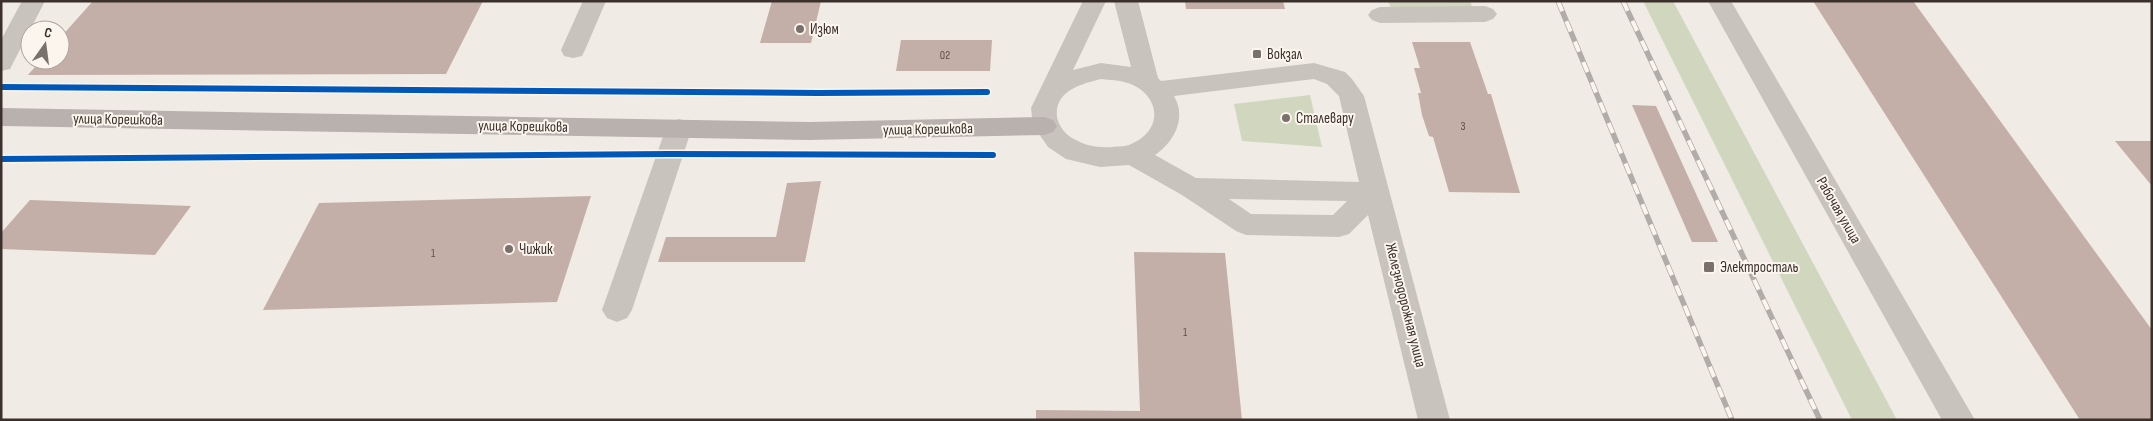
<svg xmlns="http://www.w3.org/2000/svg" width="2153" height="421" font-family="'Sofia Sans Condensed',sans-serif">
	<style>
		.green { fill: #d1d6bf }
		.building { fill: #c3afa7 }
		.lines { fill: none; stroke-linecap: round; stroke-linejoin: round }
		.minor { fill: #c9c3be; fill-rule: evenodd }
		.major { fill: #b8b1ad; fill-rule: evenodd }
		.rail-casing { stroke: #b1aca8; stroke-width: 5.5 }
		.rail { stroke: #fbf5ee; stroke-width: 4; stroke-dasharray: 11; stroke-linecap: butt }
		.cycleway-casing { stroke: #fbf5ee; stroke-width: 9 }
		.cycleway { stroke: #0057b8; stroke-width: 6 }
		.poi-dot { fill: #7a716c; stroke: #fbf5ee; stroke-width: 2 }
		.labels { text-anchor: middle; stroke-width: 4; stroke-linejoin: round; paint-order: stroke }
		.number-label { font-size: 12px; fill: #5d504a }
		.poi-label { font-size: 15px; fill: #3b302b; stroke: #fbf5ee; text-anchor: start }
		.street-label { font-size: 15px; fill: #3b302b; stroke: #fbf5ee }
	</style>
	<rect width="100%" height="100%" fill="#f0ebe5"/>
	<!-- green -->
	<g class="green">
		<path d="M1388,1H1470L1473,9L1391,8Z"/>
		<path d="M1643,1H1673L1897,420H1852Z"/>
		<path d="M1310,95L1322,147L1242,141L1234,104Z"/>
	</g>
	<!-- building -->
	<g class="building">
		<path d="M93,1H483L446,74L28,75L41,60H60V38Z"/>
		<path d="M772,1H821L811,43H760Z"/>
		<path d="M1185,1H1283L1285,9H1186Z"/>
		<path d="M1813,1H1913L2152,330V420H2080Z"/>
		<path d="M901,40H992L990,71H896Z"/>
		<path d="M1412,42H1470L1488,94H1491L1520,193L1449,192L1433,137L1429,136L1422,115L1418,93H1421L1414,68H1420Z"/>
		<path d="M1632,105L1656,106L1718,242H1692Z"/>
		<path d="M2115,141H2152V186Z"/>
		<path d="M821,181L805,262H658L666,237H776L787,183Z"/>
		<path d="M591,196L557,302L263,310L319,203Z"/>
		<path d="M30,200L191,206L155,255L1,249V233Z"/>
		<path d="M1134,252L1225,253L1242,420H1036V410L1140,411Z"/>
	</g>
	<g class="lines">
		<!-- minor -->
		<g class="minor">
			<path d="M22,1H45L10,69L1,71V40Z"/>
			<path d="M583,1H606L585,50L582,56L573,58L564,56L561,50Z"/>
			<path d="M1083,1H1106L1073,70L1101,63L1131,67L1114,1H1138L1158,78L1161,81L1314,63L1345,72L1352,79L1364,96L1450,420H1418L1368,215L1349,234L1339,237L1246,235L1236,231L1182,195L1129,165L1100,167L1066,159L1048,147L1037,131L1033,125L1031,108ZM1101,79C1110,80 1119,80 1128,83C1160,94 1165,130 1131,144C1126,147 1119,146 1112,147C1097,148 1086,146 1072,138C1064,133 1059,126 1057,117C1054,91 1081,84 1101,79ZM1314,79L1327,84L1339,96L1359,182L1196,178L1155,155C1174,142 1187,118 1174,96ZM1229,199L1347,201L1333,215L1251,214Z"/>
			<path d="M1708,1H1731L1975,420H1942Z"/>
			<path d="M1485,6L1493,9L1497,14L1493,19L1485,22L1380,23L1372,20L1368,15L1372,10L1380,7Z"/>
			<path d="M679,119L688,122L692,128L632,310L627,318L617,322L607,318L602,310L666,128L670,122Z"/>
		</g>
		<!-- major -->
		<path class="major" d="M1,108L809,122L1044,117L1053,120L1057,126L1053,132L1044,135L809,140L1,126Z"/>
		<defs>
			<g id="rail">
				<path d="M1558,1L1732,420"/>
				<path d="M1623,1L1820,420"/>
			</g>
		</defs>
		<!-- rail casing -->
		<use href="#rail" class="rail-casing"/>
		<!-- rail -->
		<use href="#rail" class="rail"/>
		<defs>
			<g id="cycleway">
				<path d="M1,87L818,93L987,92"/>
				<path d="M1,159L669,154L993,155"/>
			</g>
		</defs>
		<!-- cycleway casing -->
		<use href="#cycleway" class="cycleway-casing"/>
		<!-- cycleway -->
		<use href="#cycleway" class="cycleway"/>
	</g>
	<!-- markers -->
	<g class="poi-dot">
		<circle cx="800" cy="29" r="5"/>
		<rect x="1252" y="49" width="10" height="10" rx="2.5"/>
		<circle cx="1286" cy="118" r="5"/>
		<circle cx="509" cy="249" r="5"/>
		<rect x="1703" y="261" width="12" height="12" rx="2.5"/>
	</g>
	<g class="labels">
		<!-- number labels -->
		<g class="number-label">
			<text x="945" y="59">02</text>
			<text x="1463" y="130">3</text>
			<text x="433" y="257">1</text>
			<text x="1185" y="336">1</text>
		</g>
		<!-- poi labels -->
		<g class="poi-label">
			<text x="810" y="34">Изюм</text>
			<text x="1267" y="59">Вокзал</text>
			<text x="1296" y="123">Сталевару</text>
			<text x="519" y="254">Чижик</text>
			<text x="1720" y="272">Электросталь</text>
		</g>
		<!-- street labels -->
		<g class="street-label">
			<text transform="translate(118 119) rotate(1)" y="5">улица Корешкова</text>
			<text transform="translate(523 126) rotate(1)" y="5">улица Корешкова</text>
			<text transform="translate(928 129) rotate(-1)" y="5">улица Корешкова</text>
			<text transform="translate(1839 210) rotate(60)" y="5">Рабочая улица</text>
			<text transform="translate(1406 305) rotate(76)" y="5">Железнодорожная улица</text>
		</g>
	</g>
	<!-- border -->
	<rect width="2153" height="421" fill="none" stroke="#3b302b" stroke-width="5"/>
	<!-- north arrow -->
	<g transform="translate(45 45) rotate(14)"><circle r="24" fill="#fbf5ee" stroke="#aea6a0"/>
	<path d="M0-4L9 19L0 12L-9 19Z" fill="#7a716c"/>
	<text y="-8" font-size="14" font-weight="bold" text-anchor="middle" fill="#3b302b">С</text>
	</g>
</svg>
